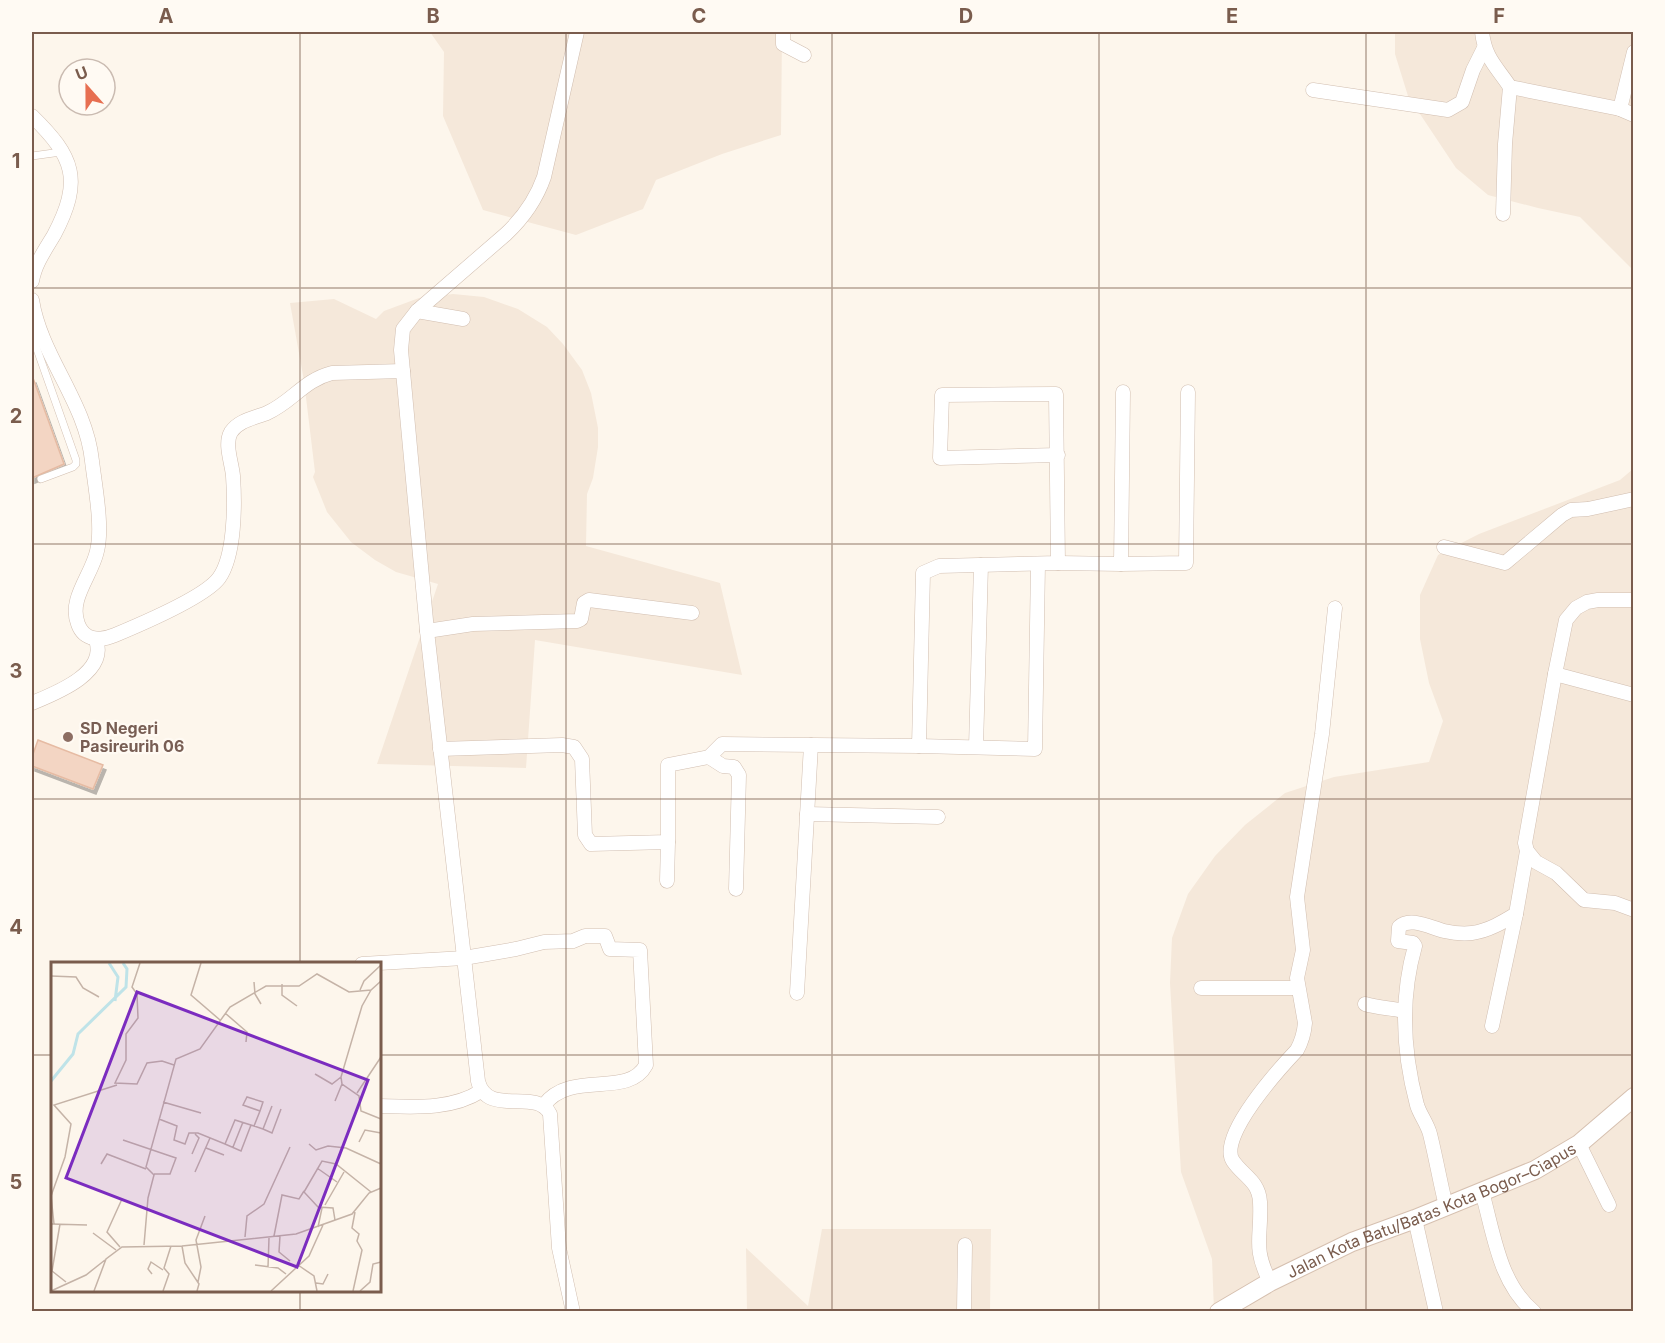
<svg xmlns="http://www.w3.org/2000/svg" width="1665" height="1343" font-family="Inter,sans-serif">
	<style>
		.residential { fill: #f5e8da }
		.building { fill: #f3d5c3; stroke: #e6bba3; stroke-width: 1.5; filter: url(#shadow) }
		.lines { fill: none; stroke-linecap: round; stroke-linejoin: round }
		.service-casing { stroke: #d1beb0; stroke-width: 8 }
		.minor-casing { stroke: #d1beb0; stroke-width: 15 }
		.secondary-casing { stroke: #d6c0b0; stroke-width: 20 }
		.service { stroke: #fff; stroke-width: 7 }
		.minor { stroke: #fff; stroke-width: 14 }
		.secondary { stroke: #fff; stroke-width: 18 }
		.grid { fill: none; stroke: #7a5c4d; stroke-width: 1.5; stroke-opacity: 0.55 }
		.education-dot { fill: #8d6e63; stroke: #fffaf3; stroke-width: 2 }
		.labels { text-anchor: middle; stroke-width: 4.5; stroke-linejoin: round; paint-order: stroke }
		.education-label { font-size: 16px; font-weight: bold; fill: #785e54; stroke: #fffaf3; text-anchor: start }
		.street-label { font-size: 16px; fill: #7a5c4d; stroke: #fffaf3 }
		.inset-river { fill: none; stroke: #bfe3e8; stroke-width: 3 }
		.inset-road { fill: none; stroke: #c5b3a7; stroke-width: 1.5 }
		.view { fill: #7b2cbf; fill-opacity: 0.15; stroke: #7b2cbf; stroke-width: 3 }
		.inset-edge { fill: none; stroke: #7a5c4d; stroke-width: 3 }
		.neatline { fill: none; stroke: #7a5c4d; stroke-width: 2 }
		.grid-label { font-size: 20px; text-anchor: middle; font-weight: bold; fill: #7a5c4d }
	</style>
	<defs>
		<filter id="shadow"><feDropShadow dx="3" dy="5" stdDeviation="0" flood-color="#0004"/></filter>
	</defs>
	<rect width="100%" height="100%" fill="#fdf6ec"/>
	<!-- residential -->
	<g class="residential">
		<path d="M430,32H782L781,135L722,154L656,180L643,209L576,235L483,210L443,116L444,52Z"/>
		<path d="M1395,32H1633V270L1580,217L1538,208L1488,195L1456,168L1408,96L1395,54Z"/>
		<path d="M453,294L484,297L518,309L547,327L563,344L582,370L591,393L598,428V447L593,478L587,494L586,546L720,583L742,675L535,640L526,768L377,764L438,584L396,572L375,560L351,542L327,512L313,477L315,472L304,381L290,303L334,299L376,319L384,311L419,298Z"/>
		<path d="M1633,469V1311H1214L1212,1259L1181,1172L1170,983L1172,938L1188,894L1215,856L1245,825L1285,793L1334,777L1429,762L1443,721L1429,683L1420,639V595L1438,555L1479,534L1620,480Z"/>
		<path d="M822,1229H991L990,1311H747L746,1248L808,1306Z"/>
	</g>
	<!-- building -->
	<g class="building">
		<path d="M32,378H33L64,464L32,478Z"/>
		<path d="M38,740L103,765L93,789L32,766V757Z"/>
	</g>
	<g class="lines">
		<defs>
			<g id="service">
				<path d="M32,156L61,152"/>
				<path d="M32,335L76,460V464L73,467L41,479"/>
			</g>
			<g id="minor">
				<path d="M783,32V44L804,55"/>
				<path d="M1482,32C1485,58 1496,66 1510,87L1620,109L1634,115"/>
				<path d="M1313,90L1448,110L1462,102L1473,70L1484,48"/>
				<path d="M1620,109L1634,52"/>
				<path d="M32,116C74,157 83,180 54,235C45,250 35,264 32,281"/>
				<path d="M1503,214L1505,144L1510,87"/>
				<path d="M32,300C41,357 86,402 92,461C95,486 103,527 97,551C92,575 68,599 78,624C84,641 101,641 115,635C139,625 205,597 219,578C235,556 235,504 233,476C232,463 224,444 231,432C239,420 255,418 267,413C292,402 304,380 332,373L403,371"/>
				<path d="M417,311L463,319"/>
				<path d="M1444,547L1505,563L1562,515L1571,510L1588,509L1634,499"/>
				<path d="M1058,563L1121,564L1123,392"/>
				<path d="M1121,564L1186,563L1188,392"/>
				<path d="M1634,600H1598L1587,602L1576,608L1566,620L1555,674L1525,843L1527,851L1536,862L1556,873L1584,900L1615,903L1634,910"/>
				<path d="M427,631L473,624L577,621L581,619L584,603L589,600L692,613"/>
				<path d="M1555,674L1634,695"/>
				<path d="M32,703C56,693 108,673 96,640"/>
				<path d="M919,746L1035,749L1038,564"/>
				<path d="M976,747L981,565"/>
				<path d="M440,749L562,745L574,747L582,759L585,835L591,844L668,842V765L709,757L722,744L919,746L923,573L939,566L1058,563L1056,394L942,395L940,458L1058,455"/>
				<path d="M709,757L723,766L734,767L739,775L736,889"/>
				<path d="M807,814L938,817"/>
				<path d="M667,881L668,842"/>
				<path d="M362,964L464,958L516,949L544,942L573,941L585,936H605L610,949L640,950L646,1065C628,1099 571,1069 544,1105"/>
				<path d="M1201,988H1298"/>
				<path d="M797,993L811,745"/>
				<path d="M1365,1004C1378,1008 1391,1008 1404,1011"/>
				<path d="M1492,1026L1516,914"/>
				<path d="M380,1106C413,1107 452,1110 481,1091"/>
				<path d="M1579,1144L1609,1205"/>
				<path d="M1482,1192C1494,1234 1499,1283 1534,1312"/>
				<path d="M1446,1206C1440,1182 1436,1158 1430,1134C1427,1123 1420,1115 1417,1105C1403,1053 1400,999 1415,946L1413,943L1398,941L1399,927C1410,916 1431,928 1444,931C1453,933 1463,934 1472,933C1488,931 1503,922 1516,914L1527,851"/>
				<path d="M1415,1219L1436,1312"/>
				<path d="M1270,1282C1252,1246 1262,1238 1260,1202C1259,1181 1243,1176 1233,1161C1217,1137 1280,1068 1297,1050C1302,1041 1304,1034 1305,1023L1297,978L1303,950L1297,897L1322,734L1335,608"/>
				<path d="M573,1312L559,1248L550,1114C537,1087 487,1118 478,1081L427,631L401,350L403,329L417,311L506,234C524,217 536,200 544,177L577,32"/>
				<path d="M964,1312L965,1245"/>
			</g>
			<g id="secondary">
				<path id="s1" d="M1219,1312L1270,1282L1352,1242L1415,1219L1535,1170L1579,1144L1634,1097"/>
			</g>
		</defs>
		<!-- service casing -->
		<use href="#service" class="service-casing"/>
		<!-- minor casing -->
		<use href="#minor" class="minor-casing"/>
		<!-- secondary casing -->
		<use href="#secondary" class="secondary-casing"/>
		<!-- service -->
		<use href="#service" class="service"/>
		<!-- minor -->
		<use href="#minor" class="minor"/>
		<!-- secondary -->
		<use href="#secondary" class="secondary"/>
	</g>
	<!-- grid -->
	<path class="grid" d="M300,32V964M566,32V1312M832,32V1312M1099,32V1312M1366,32V1312M32,288H1634M32,544H1634M32,799H1634M32,1055H52M380,1055H1634M300,1290V1312"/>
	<!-- markers -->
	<circle class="education-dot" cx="68" cy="737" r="6"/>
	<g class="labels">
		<!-- education labels -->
		<g class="education-label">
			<text x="80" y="734">SD Negeri<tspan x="80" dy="18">Pasireurih 06</tspan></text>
		</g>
		<!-- street labels -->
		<g class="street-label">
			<text dy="6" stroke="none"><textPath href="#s1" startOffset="236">Jalan Kota Batu/Batas Kota Bogor–Ciapus</textPath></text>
		</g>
	</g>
	<!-- overview -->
	<g transform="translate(51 962)">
		<rect width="330" height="330" fill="#fdf6ec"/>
		<path class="inset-river" d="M58,1L67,15L64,39M0,119L22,92L27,72L75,25L76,7L72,1"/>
		<path class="inset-road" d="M89,1L81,25L86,32L87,56L75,72V98L64,121L86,122L96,101L111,99L123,103M150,1L140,33L169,58M0,14L25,15L32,26L48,35M203,20L204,32L210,42M231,22V33L246,44M309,28L313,19L330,3M320,28L311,44L290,115L291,122L308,134L310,149L330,157M174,51L196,70L195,80M264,112L281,122L290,115M306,131L330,95M284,139L291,122M112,140L150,151M108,157L126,164L123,178L134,182L138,171H147L174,182L184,158L203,164L209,149L212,140L196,135L192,143L209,149M203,164L212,167L221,144M212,167L221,171L230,147M72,178L125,196L119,212H103M308,180L314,168L330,171M174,182L190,189L200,163M258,182L265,188L277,184L295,186L330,202M182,185L192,160M155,186L173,193M141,192L148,176L144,172M50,202L56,192L95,207M266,206L286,220M144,210L159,176M274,243L293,210M284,258L282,246L267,245L253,230L271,199L285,202L320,230M0,262L36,263M3,262L0,234L14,195L20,162L3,143L66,123M9,262L1,309L15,320M267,265L271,246M42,271L65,288M223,274L231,233L248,237L253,229M229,274L228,290L239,299M194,275L196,254L213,242L239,185M93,283L97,236L103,213L95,205L125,97L149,87L179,45L215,24H248L266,12L298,30L320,28L330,19M131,284L134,301L148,322L146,329M69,285L56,270L71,237M204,303L227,306L235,312M247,303L263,314L266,329M217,305L218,276M101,312L97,307L100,300L112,308M147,320L150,305L145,278L154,254M265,321L272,322L277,312M0,329L35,313L54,298M43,329L55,297L71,285L131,284L245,272L301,252L318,231L330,226M112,329L118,312L113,306L120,284M220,329L258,294L272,263M302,329L311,288L306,279L308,272L301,266L304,250M309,329L319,320L322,302L330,300"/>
		<path class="view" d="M86,30L317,118L246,305L15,216Z"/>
		<rect width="330" height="330" class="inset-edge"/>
	</g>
	<!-- border -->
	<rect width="1665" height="1343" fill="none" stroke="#fffaf3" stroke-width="66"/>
	<!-- north arrow -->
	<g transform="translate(87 87) rotate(339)"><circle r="28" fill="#fffaf3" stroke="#cabbb1" stroke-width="1.5"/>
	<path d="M0-4.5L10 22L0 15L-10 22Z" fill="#e76f51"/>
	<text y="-9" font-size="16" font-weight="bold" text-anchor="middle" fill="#7a5c4d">U</text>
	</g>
	<rect x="33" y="33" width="1599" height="1277" class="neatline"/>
	<g class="grid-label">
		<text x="166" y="23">A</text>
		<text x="433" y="23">B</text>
		<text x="699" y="23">C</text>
		<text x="966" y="23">D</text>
		<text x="1232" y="23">E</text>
		<text x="1499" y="23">F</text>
		<text x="16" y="168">1</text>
		<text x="16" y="423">2</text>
		<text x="16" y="678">3</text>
		<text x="16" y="934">4</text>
		<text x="16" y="1189">5</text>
	</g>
</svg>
